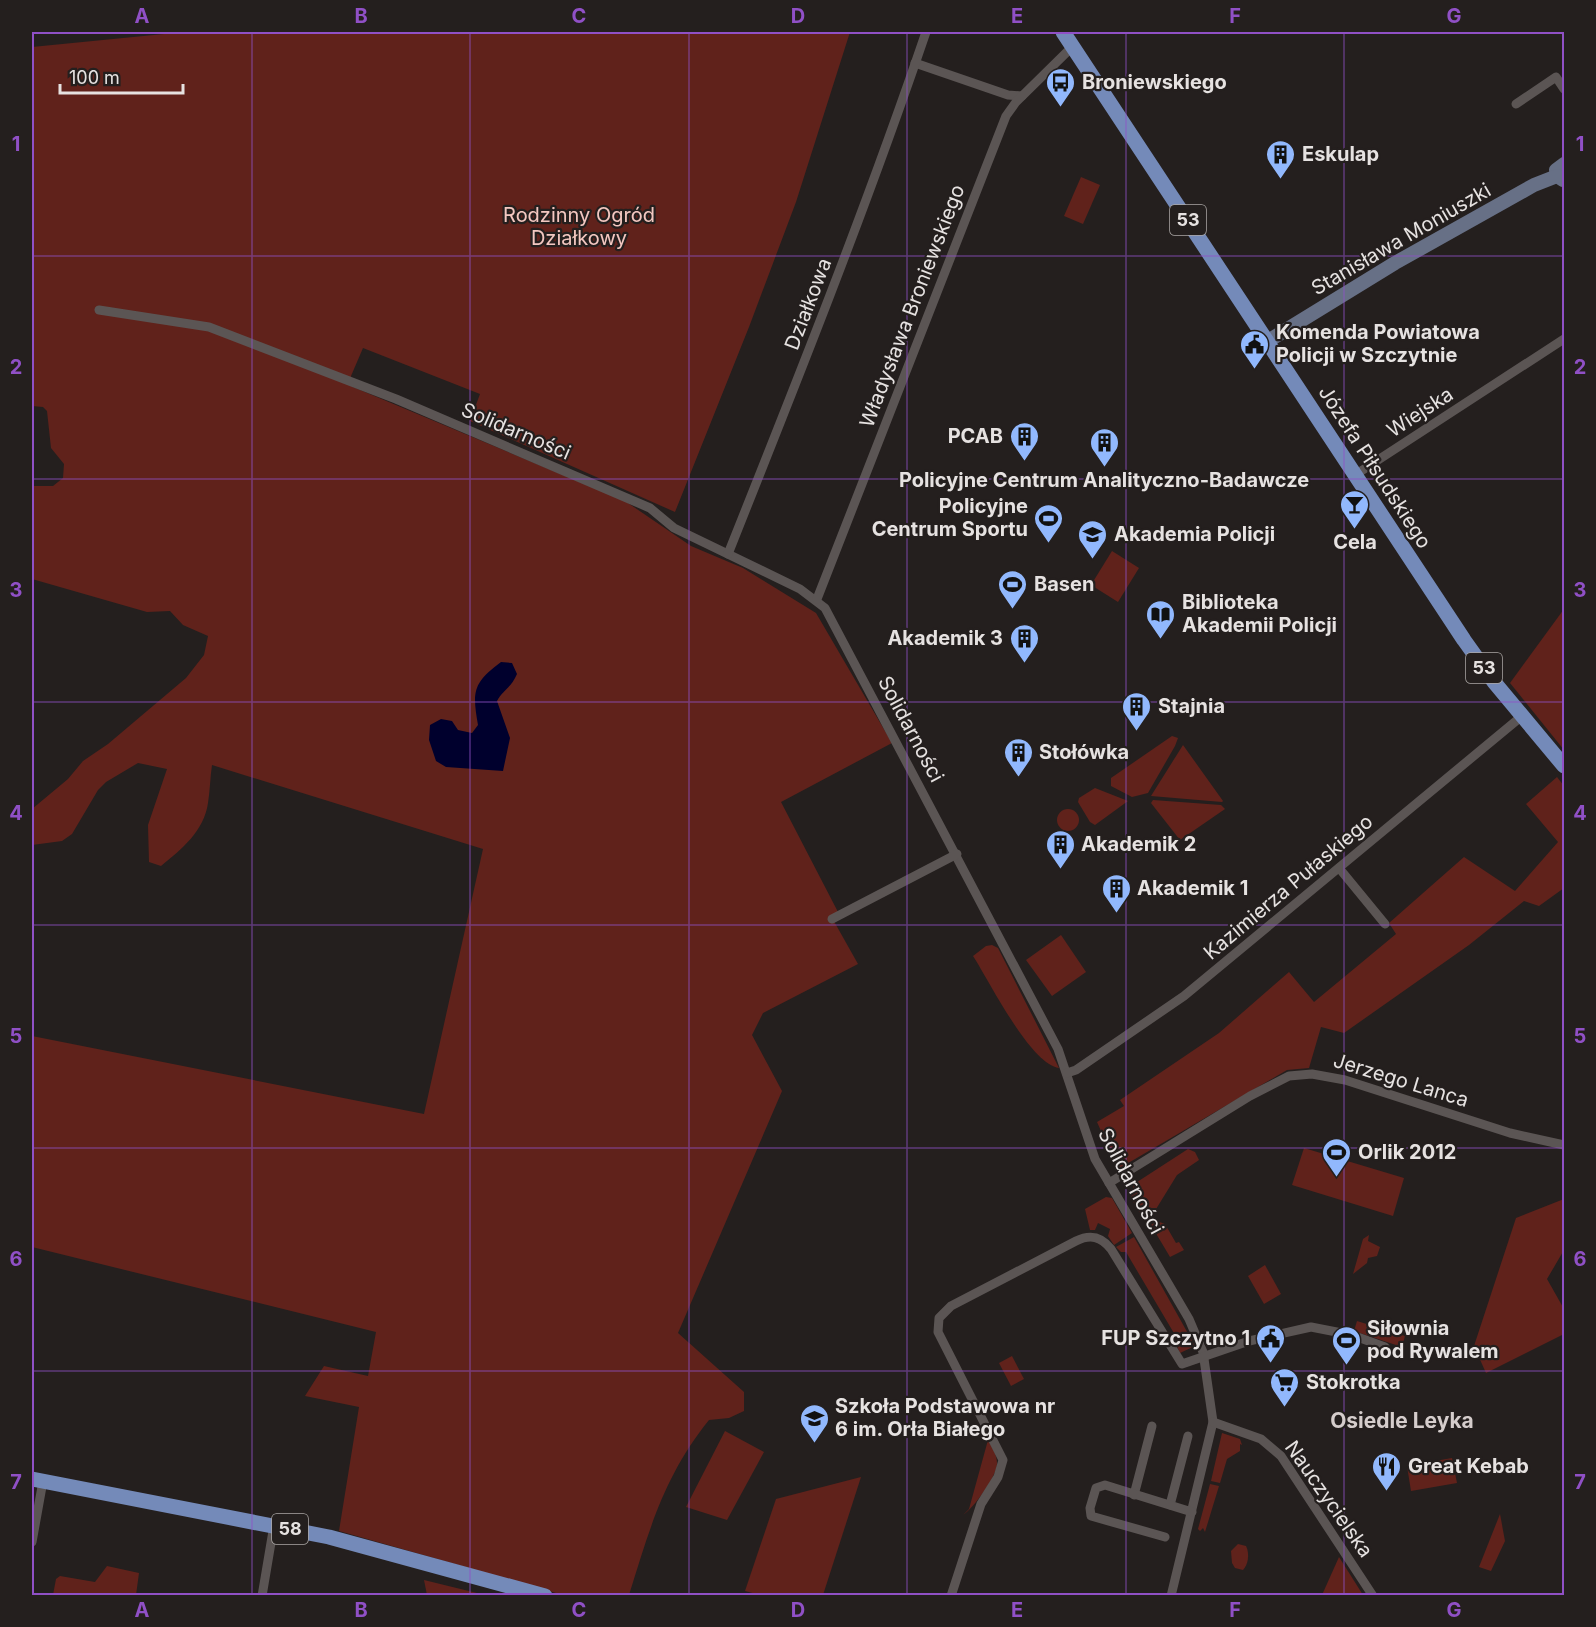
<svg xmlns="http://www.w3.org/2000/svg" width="1596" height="1627" font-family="Inter,sans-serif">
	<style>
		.green { fill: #60221b }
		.water { fill: #00002d }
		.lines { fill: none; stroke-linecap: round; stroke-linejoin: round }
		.street { stroke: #5b5554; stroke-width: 9 }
		.secondary { stroke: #677086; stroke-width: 14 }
		.primary { stroke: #748ab9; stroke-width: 15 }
		.grid { fill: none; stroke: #9050c6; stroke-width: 1.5; stroke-opacity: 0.55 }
		.labels { text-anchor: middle; stroke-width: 4.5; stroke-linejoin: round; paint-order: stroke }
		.shield { fill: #241f1e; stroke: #aca8a6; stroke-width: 1.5 }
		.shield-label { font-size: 18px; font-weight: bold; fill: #e6e2e1 }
		.poi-label { font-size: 20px; font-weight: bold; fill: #e6e2e1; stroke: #241f1e; text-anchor: start }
		.park-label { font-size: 20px; fill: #f3c7c0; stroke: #241f1e }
		.street-label { font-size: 20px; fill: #e6e2e1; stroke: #241f1e }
		.neighbourhood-label { font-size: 21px; font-weight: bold; fill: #d5cdcc; stroke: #241f1e }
		.neatline { fill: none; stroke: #9050c6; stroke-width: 2 }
		.grid-label { font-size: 20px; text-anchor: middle; font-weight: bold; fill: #9050c6 }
	</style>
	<rect width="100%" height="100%" fill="#241f1e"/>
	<!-- green -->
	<g class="green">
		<path d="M184,32H850L796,202L749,327L675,512L470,421L480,394L363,348L351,376L353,387L625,501L691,546L743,568L816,613L892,743L781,802L838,912L831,916L858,964L763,1013L752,1035L782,1091L678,1333L744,1392V1411L729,1418L709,1420C664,1476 650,1528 629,1595H563L339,1531L359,1407L305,1396L324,1366L368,1376L376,1332L32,1247V1036L424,1114L483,849L212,765C210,778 210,791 208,803C204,831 182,849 161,866L149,862L148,825L167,769L138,763L106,782L98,790L72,834L62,841L32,845V809L68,779L83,761L108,744L186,678L204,655L208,636L183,625L170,611L147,612L32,579V486H53L63,478L64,464L51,448L47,411L43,407L32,406V47Z"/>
		<path d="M1081,177L1100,185L1083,224L1064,216Z"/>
		<path d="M1112,551L1139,568L1118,602L1091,585Z"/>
		<path d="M1564,609V750L1510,683Z"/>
		<path d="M1172,736L1178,738L1175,746L1148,793L1132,797L1111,786V778Z"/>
		<path d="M1183,745L1223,801L1222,802L1151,796Z"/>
		<path d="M1557,777L1564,786V888L1539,906L1524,901L1469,945L1344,1033L1321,1027L1309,1068L1287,1070L1118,1169L1097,1122L1124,1106L1120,1100L1219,1033L1289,972L1314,1002L1396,934L1389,923L1464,857L1515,891L1558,842L1526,804Z"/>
		<path d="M1095,788L1128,801L1095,825L1090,822L1078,802L1079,798Z"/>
		<path d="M1153,800L1221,805L1225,809L1180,840L1151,803Z"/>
		<circle cx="1068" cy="820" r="11"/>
		<path d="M1061,935L1086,972L1052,996L1026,960Z"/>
		<path d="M992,945L998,948L1059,1068C1030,1064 990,982 973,956L986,946Z"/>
		<path d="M1304,1148L1404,1178L1393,1216L1292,1185Z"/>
		<path d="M1188,1149L1195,1152L1199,1160L1177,1175L1153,1214L1141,1215L1131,1198L1134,1184Z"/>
		<path d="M1106,1197L1112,1198L1132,1233L1114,1245L1108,1236L1110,1229L1098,1223L1095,1230H1090L1085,1209Z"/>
		<path d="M1564,1199V1250L1547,1279L1564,1309V1334L1486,1373L1474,1346L1516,1218Z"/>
		<path d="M1157,1221L1165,1224L1176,1243L1179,1242L1184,1250L1170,1257L1151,1225Z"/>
		<path d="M1369,1235L1368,1241L1380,1247L1377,1256L1368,1258L1367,1263L1353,1274L1363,1239Z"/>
		<path d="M1134,1237L1195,1346L1180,1353L1175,1342L1178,1340L1126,1252H1121L1116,1247Z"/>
		<path d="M1265,1265L1281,1294L1264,1304L1248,1276Z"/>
		<path d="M1357,1321L1405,1336L1402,1347L1354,1331Z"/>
		<path d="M1012,1356L1024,1379L1011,1386L999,1363Z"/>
		<path d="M725,1431L764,1452L727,1520L686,1507Z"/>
		<path d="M1222,1433L1240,1439L1242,1445L1240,1444V1451L1227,1459L1220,1483L1211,1481Z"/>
		<path d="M988,1440C992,1447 997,1455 997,1463C998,1475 973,1509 963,1515L969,1509Z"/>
		<path d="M1452,1458L1457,1483L1411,1491L1407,1466Z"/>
		<path d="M861,1477L823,1595H760L745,1591L776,1499Z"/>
		<path d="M1210,1484L1219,1486L1205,1532L1203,1528L1200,1531L1198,1529Z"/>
		<path d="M1500,1514L1505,1541L1491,1571L1479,1567Z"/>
		<path d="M1238,1544L1246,1546C1250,1554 1248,1565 1243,1570L1235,1568L1232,1563L1231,1551Z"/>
		<path d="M1339,1557L1363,1595H1322Z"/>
		<path d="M107,1566L139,1573L136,1595H53L56,1579L60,1576L95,1582Z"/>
		<path d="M424,1580L485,1595H427Z"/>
	</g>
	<!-- water -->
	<path class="water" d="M501,662L512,663L517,674C511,688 503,690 497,701L510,738L503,771L446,767L436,761L429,740L430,725L441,719L452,721L458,730L472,733L478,725C472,691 473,683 501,662Z"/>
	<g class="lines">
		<!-- street -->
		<g class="street">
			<path d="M915,63L1008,95L1022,96"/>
			<path d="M1516,104L1556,77L1564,89"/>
			<path d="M99,310L209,327L396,399L650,508L674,528L800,589L825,608L1058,1049L1095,1159L1189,1319L1203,1352L1213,1422L1171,1596"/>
			<path d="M1355,475L1564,339"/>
			<path d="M728,554C797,381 866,208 926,32"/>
			<path d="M817,599L1006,116L1016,102L1073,46"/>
			<path d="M1339,868L1385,924"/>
			<path d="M832,919L957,854"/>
			<path d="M1067,1073L1076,1070L1184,996L1522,716"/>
			<path d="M1109,1183L1250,1096L1289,1076L1312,1074L1345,1080L1510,1133L1564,1145"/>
			<path d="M1213,1422L1261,1439L1281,1456L1373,1596"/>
			<path d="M1134,1495L1152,1426"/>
			<path d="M1170,1505L1188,1436"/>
			<path d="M1165,1537L1091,1516L1090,1508L1096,1488L1105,1485L1192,1512"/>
			<path d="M32,1542L43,1481"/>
			<path d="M262,1596L274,1525"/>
			<path d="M951,1596L981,1504L998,1477L1003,1460L938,1332L939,1318L951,1306L1076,1241C1090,1234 1101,1236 1111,1249L1182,1364L1249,1341L1311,1327L1352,1335L1385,1347"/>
		</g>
		<!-- secondary -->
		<g class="secondary">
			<path d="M1563,180L1557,176L1556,170L1564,164"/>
			<path d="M1268,341L1395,263L1534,185L1557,176"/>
		</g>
		<!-- primary -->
		<g class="primary">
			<path d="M1063,32L1464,640L1494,682L1564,766"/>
			<path d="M32,1479L329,1537L545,1596"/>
		</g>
	</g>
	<!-- grid -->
	<path class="grid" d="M252,32V1596M470,32V1596M689,32V1596M907,32V1596M1126,32V1596M1344,32V1596M32,256H1564M32,479H1564M32,702H1564M32,925H1564M32,1148H1564M32,1371H1564"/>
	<!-- icons -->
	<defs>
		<symbol id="bus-pin" viewBox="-11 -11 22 30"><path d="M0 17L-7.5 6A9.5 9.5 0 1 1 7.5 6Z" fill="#91b8fd" stroke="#241f1e"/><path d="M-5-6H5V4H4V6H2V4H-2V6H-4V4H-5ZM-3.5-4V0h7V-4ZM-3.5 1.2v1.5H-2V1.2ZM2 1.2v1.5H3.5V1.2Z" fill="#111"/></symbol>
		<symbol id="building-pin" viewBox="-11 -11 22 30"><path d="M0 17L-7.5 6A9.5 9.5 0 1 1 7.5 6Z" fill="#91b8fd" stroke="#241f1e"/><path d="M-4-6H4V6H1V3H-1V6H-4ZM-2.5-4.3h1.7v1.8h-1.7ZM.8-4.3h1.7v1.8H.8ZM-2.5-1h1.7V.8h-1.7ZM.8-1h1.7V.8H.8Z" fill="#111"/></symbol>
		<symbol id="civic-pin" viewBox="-11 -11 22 30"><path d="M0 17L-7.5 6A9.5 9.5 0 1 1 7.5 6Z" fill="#91b8fd" stroke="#241f1e"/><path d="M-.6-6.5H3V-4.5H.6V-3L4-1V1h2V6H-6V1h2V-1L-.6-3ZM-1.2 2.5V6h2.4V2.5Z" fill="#111"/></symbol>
		<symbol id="bar-pin" viewBox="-11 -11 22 30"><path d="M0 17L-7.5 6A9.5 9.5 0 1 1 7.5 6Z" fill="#91b8fd" stroke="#241f1e"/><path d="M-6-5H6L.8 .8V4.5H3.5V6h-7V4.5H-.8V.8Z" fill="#111"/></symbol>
		<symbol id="stadium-pin" viewBox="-11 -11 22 30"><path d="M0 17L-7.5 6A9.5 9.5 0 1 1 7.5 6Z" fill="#91b8fd" stroke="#241f1e"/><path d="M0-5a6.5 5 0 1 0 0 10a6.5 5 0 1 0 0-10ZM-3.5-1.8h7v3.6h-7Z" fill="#111"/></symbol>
		<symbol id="university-pin" viewBox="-11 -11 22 30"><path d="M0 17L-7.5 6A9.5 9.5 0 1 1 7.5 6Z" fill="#91b8fd" stroke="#241f1e"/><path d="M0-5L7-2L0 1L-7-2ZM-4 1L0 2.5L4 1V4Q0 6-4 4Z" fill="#111"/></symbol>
		<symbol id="library-pin" viewBox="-11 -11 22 30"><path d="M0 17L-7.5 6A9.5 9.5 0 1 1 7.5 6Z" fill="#91b8fd" stroke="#241f1e"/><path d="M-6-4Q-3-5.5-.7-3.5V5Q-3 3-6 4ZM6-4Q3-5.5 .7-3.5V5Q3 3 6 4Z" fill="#111"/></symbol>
		<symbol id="supermarket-pin" viewBox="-11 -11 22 30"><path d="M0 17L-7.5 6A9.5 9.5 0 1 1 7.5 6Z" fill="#91b8fd" stroke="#241f1e"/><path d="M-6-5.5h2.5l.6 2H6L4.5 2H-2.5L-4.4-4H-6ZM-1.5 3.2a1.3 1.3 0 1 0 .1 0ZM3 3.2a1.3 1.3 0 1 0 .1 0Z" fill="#111"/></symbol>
		<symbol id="school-pin" viewBox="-11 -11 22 30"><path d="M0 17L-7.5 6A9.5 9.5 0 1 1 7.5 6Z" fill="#91b8fd" stroke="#241f1e"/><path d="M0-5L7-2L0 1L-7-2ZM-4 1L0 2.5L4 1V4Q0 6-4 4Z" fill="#111"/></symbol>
		<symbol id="restaurant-pin" viewBox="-11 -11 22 30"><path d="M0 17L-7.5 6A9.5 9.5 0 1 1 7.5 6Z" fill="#91b8fd" stroke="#241f1e"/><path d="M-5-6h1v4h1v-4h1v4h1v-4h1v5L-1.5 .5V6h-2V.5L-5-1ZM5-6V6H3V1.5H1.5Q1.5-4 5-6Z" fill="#111"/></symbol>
	</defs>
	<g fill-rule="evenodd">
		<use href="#bus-pin" x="1044" y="66" width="33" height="45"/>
		<use href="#building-pin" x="1264" y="138" width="33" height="45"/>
		<use href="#civic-pin" x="1238" y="328" width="33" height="45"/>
		<use href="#building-pin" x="1008" y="420" width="33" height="45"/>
		<use href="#building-pin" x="1088" y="426" width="33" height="45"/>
		<use href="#bar-pin" x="1338" y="488" width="33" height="45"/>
		<use href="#stadium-pin" x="1032" y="502" width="33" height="45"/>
		<use href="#university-pin" x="1076" y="518" width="33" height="45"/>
		<use href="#stadium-pin" x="996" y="568" width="33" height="45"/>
		<use href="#library-pin" x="1144" y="598" width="33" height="45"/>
		<use href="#building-pin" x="1008" y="622" width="33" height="45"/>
		<use href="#building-pin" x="1120" y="690" width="33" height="45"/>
		<use href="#building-pin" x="1002" y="736" width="33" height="45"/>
		<use href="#building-pin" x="1044" y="828" width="33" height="45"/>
		<use href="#building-pin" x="1100" y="872" width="33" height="45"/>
		<use href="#stadium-pin" x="1320" y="1136" width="33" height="45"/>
		<use href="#civic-pin" x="1254" y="1322" width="33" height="45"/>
		<use href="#stadium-pin" x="1330" y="1324" width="33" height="45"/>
		<use href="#supermarket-pin" x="1268" y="1366" width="33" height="45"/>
		<use href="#school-pin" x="798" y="1402" width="33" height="45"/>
		<use href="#restaurant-pin" x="1370" y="1450" width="33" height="45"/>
	</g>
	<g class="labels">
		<!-- shield labels -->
		<g class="shield">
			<rect x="1170" y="205" width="36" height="30" rx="4.5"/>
			<rect x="1466" y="653" width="36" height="30" rx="4.5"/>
			<rect x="272" y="1514" width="36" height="30" rx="4.5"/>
		</g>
		<g class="shield-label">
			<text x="1188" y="226">53</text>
			<text x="1484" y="674">53</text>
			<text x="290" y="1535">58</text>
		</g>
		<!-- poi labels -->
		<g class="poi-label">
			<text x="1082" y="89">Broniewskiego</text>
			<text x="1302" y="161">Eskulap</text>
			<text x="1276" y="339">Komenda Powiatowa<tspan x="1276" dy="23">Policji w Szczytnie</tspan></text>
			<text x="1003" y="443" text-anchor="end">PCAB</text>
			<text x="1104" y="487" text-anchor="middle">Policyjne Centrum Analityczno-Badawcze</text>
			<text x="1028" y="513" text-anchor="end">Policyjne<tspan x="1028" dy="23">Centrum Sportu</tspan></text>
			<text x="1114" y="541">Akademia Policji</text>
			<text x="1355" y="549" text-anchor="middle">Cela</text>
			<text x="1034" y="591">Basen</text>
			<text x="1182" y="609">Biblioteka<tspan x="1182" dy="23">Akademii Policji</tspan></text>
			<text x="1003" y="645" text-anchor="end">Akademik 3</text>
			<text x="1158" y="713">Stajnia</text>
			<text x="1039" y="759">Stołówka</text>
			<text x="1081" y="851">Akademik 2</text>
			<text x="1137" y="895">Akademik 1</text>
			<text x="1358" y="1159">Orlik 2012</text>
			<text x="1367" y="1335">Siłownia<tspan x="1367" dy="23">pod Rywalem</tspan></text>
			<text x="1250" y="1345" text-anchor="end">FUP Szczytno 1</text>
			<text x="1306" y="1389">Stokrotka</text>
			<text x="835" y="1413">Szkoła Podstawowa nr<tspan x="835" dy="23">6 im. Orła Białego</tspan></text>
			<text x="1408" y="1473">Great Kebab</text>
		</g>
		<!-- park labels -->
		<g class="park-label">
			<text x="579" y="222">Rodzinny Ogród<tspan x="579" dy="23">Działkowy</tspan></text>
		</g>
		<!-- street labels -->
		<g class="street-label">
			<text transform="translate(1401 239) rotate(-30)" y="7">Stanisława Moniuszki</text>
			<text transform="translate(808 304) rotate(-69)" y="7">Działkowa</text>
			<text transform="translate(912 306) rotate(-69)" y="7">Władysława Broniewskiego</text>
			<text transform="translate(1420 412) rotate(-33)" y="7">Wiejska</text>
			<text transform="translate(516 431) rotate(23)" y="7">Solidarności</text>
			<text transform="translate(1375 467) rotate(57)" y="7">Józefa Piłsudskiego</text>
			<text transform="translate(911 729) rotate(62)" y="7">Solidarności</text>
			<text transform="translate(1288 887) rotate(-40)" y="7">Kazimierza Pułaskiego</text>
			<text transform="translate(1401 1080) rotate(17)" y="7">Jerzego Lanca</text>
			<text transform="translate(1131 1181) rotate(62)" y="7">Solidarności</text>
			<text transform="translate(1329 1499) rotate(55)" y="7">Nauczycielska</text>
		</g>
		<!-- neighbourhood labels -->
		<g class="neighbourhood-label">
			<text x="1402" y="1428">Osiedle Leyka</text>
		</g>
	</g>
	<!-- border -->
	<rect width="1596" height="1627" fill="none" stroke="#241f1e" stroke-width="66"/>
	<!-- scale -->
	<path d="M60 84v9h123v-9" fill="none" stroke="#e6e2e1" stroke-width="3"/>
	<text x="69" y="84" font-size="18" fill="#e6e2e1" stroke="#241f1e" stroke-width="4.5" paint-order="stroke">100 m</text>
	<rect x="33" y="33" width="1530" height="1561" class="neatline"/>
	<g class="grid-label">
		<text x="142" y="23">A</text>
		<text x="361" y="23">B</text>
		<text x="579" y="23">C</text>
		<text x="798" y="23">D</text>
		<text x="1017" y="23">E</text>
		<text x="1235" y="23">F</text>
		<text x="1454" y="23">G</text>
		<text x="16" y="151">1</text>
		<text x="1580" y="151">1</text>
		<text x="16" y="374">2</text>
		<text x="1580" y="374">2</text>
		<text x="16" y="597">3</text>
		<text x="1580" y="597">3</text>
		<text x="16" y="820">4</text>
		<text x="1580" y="820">4</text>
		<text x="16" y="1043">5</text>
		<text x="1580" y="1043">5</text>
		<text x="16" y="1266">6</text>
		<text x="1580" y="1266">6</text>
		<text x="16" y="1489">7</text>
		<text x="1580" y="1489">7</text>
		<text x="142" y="1617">A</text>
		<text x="361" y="1617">B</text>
		<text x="579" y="1617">C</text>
		<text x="798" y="1617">D</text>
		<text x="1017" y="1617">E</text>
		<text x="1235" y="1617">F</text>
		<text x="1454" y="1617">G</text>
	</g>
</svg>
